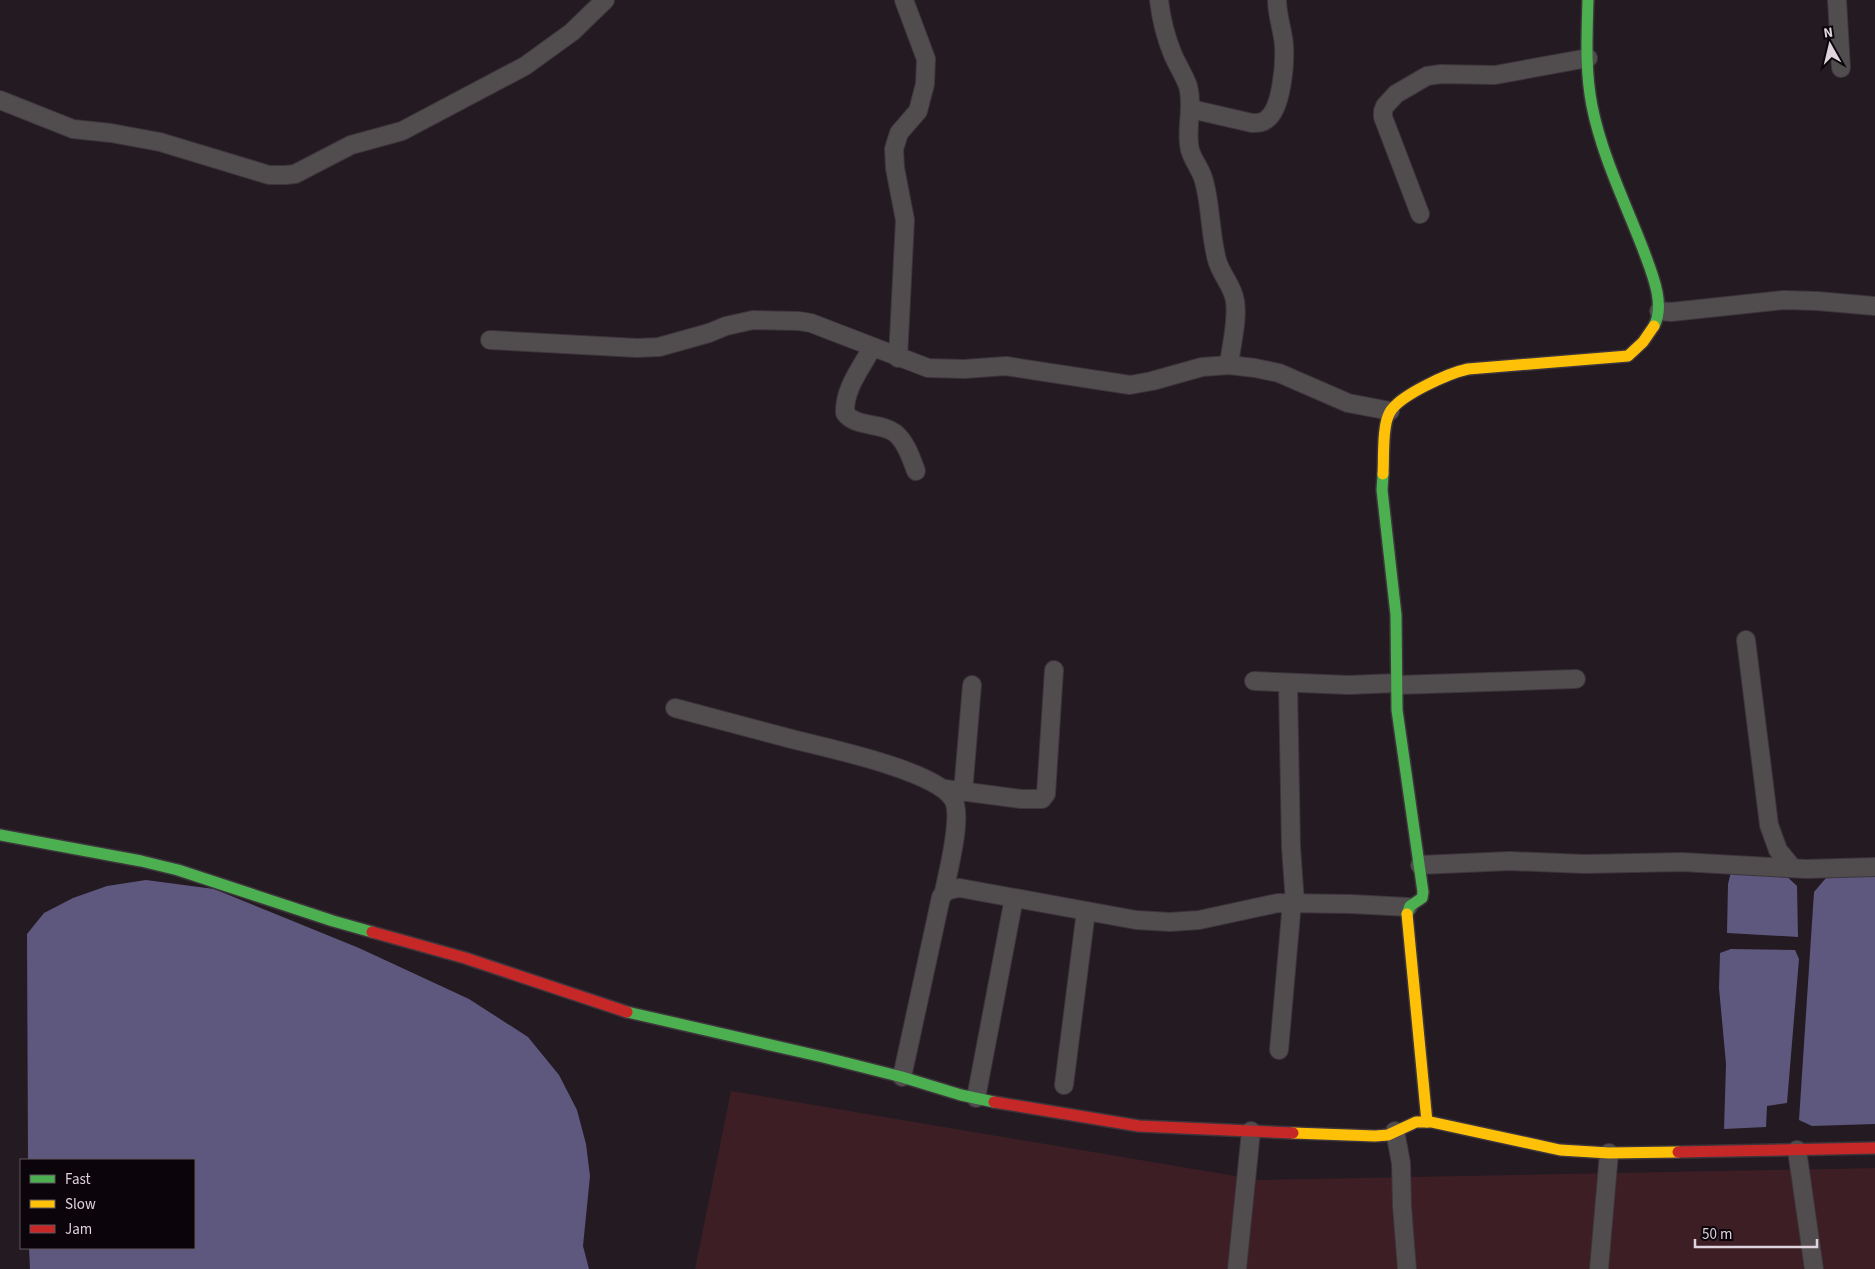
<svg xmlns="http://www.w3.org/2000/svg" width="1875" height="1269" font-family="'Source Sans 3',sans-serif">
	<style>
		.green { fill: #3c1e24 }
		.water { fill: #5e577e }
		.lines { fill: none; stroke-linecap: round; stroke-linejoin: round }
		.street-casing { stroke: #3d353b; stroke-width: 20 }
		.fast-casing { stroke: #3d353b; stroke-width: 14 }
		.slow-casing { stroke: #3d353b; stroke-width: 14 }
		.jam-casing { stroke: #3d353b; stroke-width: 14 }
		.street { stroke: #514d4f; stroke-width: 18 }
		.fast { stroke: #4caf50; stroke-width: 11 }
		.slow { stroke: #ffc107; stroke-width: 11 }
		.jam { stroke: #c62828; stroke-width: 11 }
	</style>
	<rect width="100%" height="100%" fill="#241a22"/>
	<!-- green -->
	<path class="green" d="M731,1091L1259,1180L1875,1168V1269H695Z"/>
	<!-- water -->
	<g class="water">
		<path d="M1837,865L1875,867V1124L1812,1126L1799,1120L1814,892Z"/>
		<path d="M1779,869L1797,886L1798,937L1727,933L1728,884L1731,872Z"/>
		<path d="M146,880L214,889L359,948L469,999L528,1037L559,1075L577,1110L586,1144L590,1176L583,1246L589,1269H30L29,1248H194V1160H28L27,934L44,913L73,898L107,886Z"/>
		<path d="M1731,949L1795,950L1799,959L1787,1103L1767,1106L1766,1127L1724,1129L1726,1064L1719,988L1720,953Z"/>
	</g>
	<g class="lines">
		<defs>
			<g id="street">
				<path d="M1159,0C1161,18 1166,38 1173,55C1178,66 1184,75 1188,86C1194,109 1185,129 1190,150C1193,161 1201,169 1204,181C1211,206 1210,234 1217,260C1221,275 1233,286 1235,301C1238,322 1231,345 1229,365"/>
				<path d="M1837,0L1841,68"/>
				<path d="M0,100L73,129L111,133L160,142L269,175H286L295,174L351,145L402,131L525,66L572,32L605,0"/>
				<path d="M1191,109L1252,123C1258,123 1263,123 1267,119C1282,108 1285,63 1284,46C1283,30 1277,16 1277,0"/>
				<path d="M1420,214L1383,117V111L1385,106L1396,94L1427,76L1441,74L1495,75L1588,58"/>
				<path d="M1659,311L1671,312L1784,300L1817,301L1875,306"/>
				<path d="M490,340L637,348L659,347L709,333L726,326L753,320L799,321L811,323L928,368L964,369L1006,366L1130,385L1152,381L1202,367L1229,365L1255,368L1279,373L1348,403L1390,411"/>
				<path d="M872,348C861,368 844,389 845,413C856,428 881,422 895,433C906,442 911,458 916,471"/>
				<path d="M898,358L905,220L895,168L894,149L899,133L918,111L925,84L926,59L904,0"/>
				<path d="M1746,640L1769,825L1778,850L1792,867"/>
				<path d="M1254,681L1349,685L1397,683"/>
				<path d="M1288,683L1291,847L1295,903"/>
				<path d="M1397,685L1576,679"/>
				<path d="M675,708C713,718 751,728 788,738C823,747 935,770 953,799C963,816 948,871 944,892"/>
				<path d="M945,789L1021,799H1042L1046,794L1054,670"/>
				<path d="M963,792L972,685"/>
				<path d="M1420,865L1510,861L1585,864L1682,862L1806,869L1875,867"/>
				<path d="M1279,1050L1292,902"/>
				<path d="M902,1077L941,897C946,890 951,889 960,888L1136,920L1170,922L1199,920L1278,903L1351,904L1408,907"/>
				<path d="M1064,1085L1086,911"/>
				<path d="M976,1098L1014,898"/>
				<path d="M1395,1131L1401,1163L1402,1206L1407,1269"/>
				<path d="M1797,1150L1814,1269"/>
				<path d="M1237,1269L1251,1131"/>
				<path d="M1599,1269L1609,1153"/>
			</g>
			<g id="fast">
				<path d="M1588,0C1587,35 1585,71 1592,106C1602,156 1625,202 1643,249C1651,271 1666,304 1654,326"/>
				<path d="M1383,474L1382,490L1396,615L1397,710L1423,892L1422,898L1410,906L1407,914"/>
				<path d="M0,835L141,861L178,870L333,921L372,932"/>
				<path d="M627,1012L823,1057L902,1077L961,1095L994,1102"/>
			</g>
			<g id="slow">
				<path d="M1383,474C1384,458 1382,425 1390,412C1400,395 1449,373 1468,369L1628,356L1643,342L1654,326"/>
				<path d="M1407,914L1427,1122"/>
				<path d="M1293,1133L1375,1136L1388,1135L1416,1122H1431L1560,1150L1609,1153L1678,1152"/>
			</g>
			<g id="jam">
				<path d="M372,932L465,958L627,1012"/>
				<path d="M994,1102L1139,1126L1293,1133"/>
				<path d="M1678,1152L1875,1148"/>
			</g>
		</defs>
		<!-- street casing -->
		<use href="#street" class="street-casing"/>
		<!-- fast casing -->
		<use href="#fast" class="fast-casing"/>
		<!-- slow casing -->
		<use href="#slow" class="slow-casing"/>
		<!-- jam casing -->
		<use href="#jam" class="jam-casing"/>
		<!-- street -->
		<use href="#street" class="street"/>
		<!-- fast -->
		<use href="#fast" class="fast"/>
		<!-- slow -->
		<use href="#slow" class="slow"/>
		<!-- jam -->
		<use href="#jam" class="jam"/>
	</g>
	<!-- legend -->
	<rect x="20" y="1159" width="175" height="90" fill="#0b050b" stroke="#60575f"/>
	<rect x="30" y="1175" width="25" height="8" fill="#4caf50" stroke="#60575f"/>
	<text x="65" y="1184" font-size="15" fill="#dfd3dd">Fast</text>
	<rect x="30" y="1200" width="25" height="8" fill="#ffc107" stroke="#60575f"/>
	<text x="65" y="1209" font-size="15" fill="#dfd3dd">Slow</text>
	<rect x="30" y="1225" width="25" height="8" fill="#c62828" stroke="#60575f"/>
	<text x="65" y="1234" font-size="15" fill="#dfd3dd">Jam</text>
	<!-- north arrow -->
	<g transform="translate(1830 45) rotate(352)" stroke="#0b050b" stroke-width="4" paint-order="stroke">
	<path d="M0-4L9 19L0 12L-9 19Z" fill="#dfd3dd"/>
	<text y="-8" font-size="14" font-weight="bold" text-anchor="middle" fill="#dfd3dd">N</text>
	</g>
	<!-- scale -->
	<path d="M1695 1239v8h122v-8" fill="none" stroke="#dfd3dd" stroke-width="2.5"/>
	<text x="1702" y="1239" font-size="15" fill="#dfd3dd" stroke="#0b050b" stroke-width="4" paint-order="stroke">50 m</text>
</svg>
